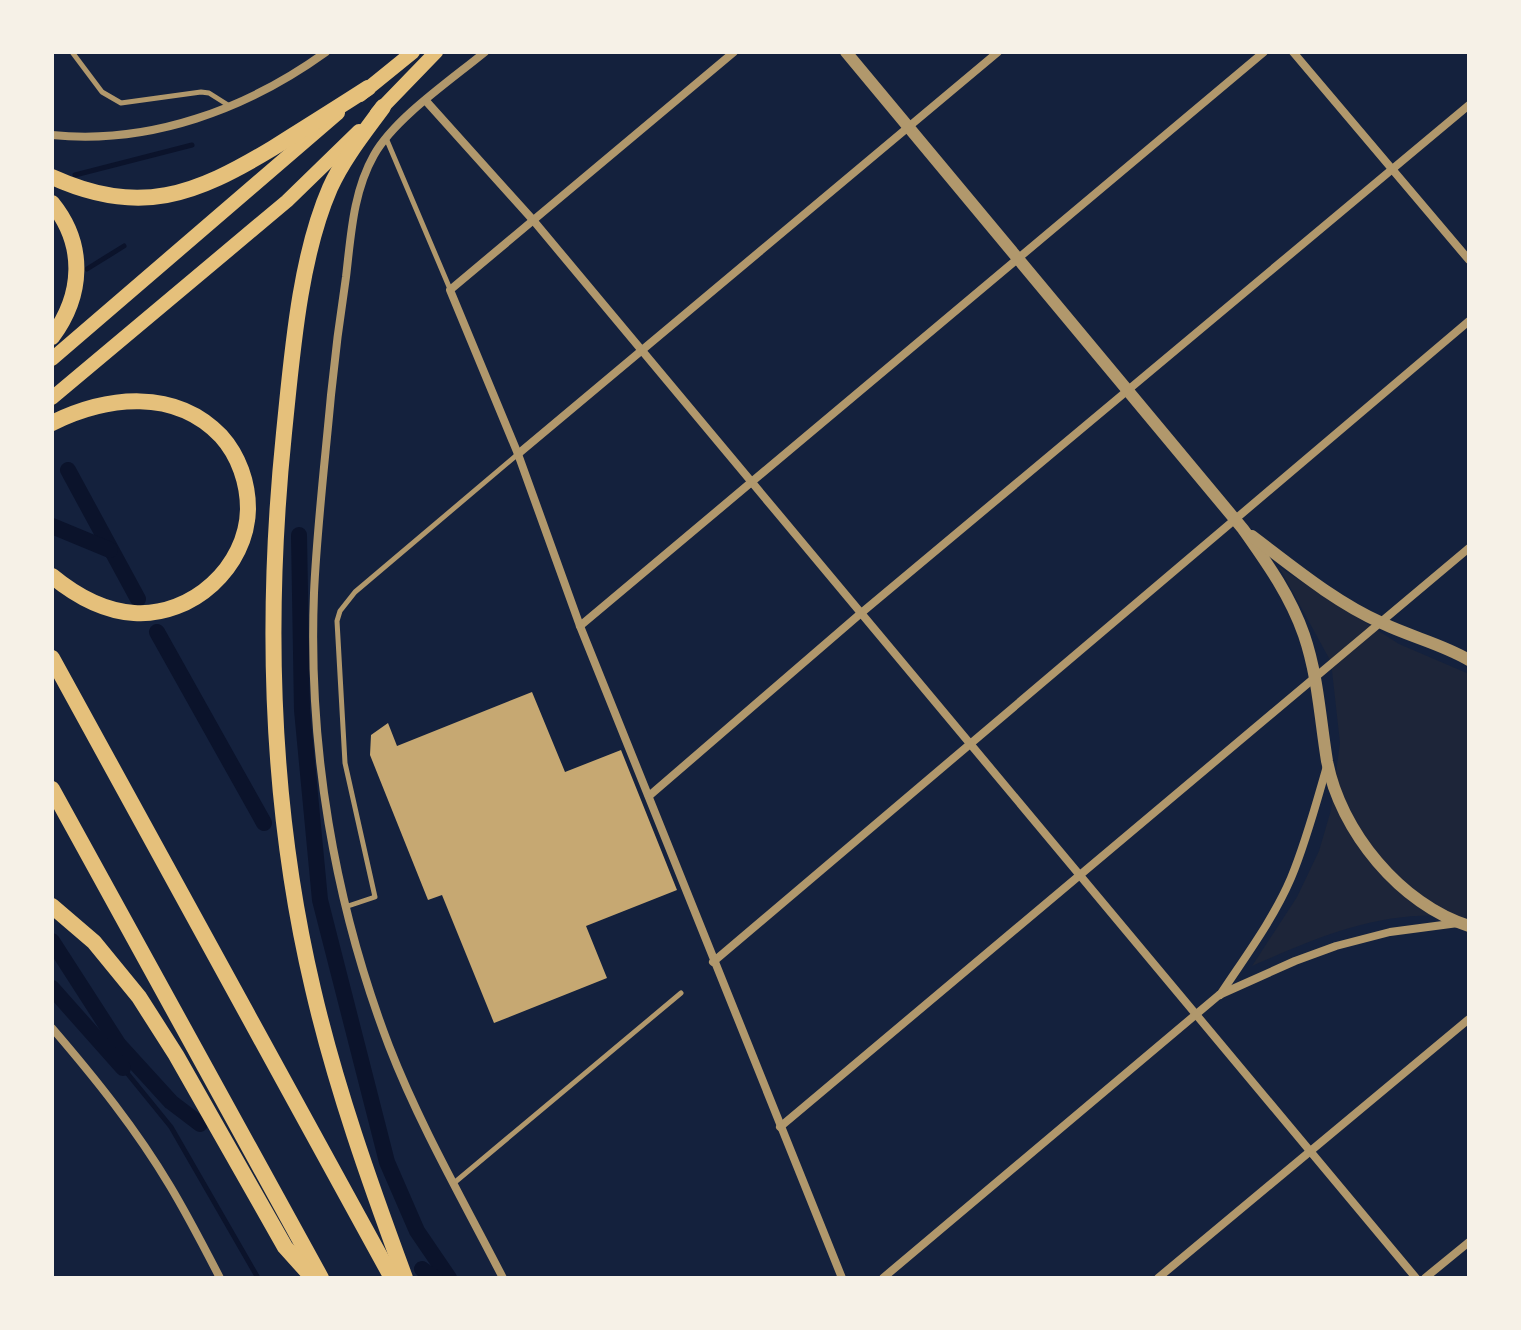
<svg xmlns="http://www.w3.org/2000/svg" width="1521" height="1330" font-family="Cabin,sans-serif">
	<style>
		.green { fill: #1d2539 }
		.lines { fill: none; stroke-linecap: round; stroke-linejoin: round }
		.stream { stroke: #0b132b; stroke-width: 5 }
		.canal { stroke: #0b132b; stroke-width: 16 }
		.building { fill: #c6a872 }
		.service { stroke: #b1986c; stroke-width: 5 }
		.minor { stroke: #b1986c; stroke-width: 8 }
		.tertiary { stroke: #b1986c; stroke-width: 12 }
		.primary { stroke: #e5c07b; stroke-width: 14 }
		.motorway { stroke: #e5c07b; stroke-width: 16 }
	</style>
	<rect width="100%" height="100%" fill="#14213d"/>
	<!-- green -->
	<path class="green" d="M1279,567L1399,644L1469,674V918C1387,907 1325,934 1252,966L1297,897L1319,851L1331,810L1340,743L1331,662Z"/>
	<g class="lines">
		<!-- stream -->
		<g class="stream">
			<path d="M75,175L192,145"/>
			<path d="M87,269L124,246"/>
			<path d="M123,1068L171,1127L258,1278"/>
		</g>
		<!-- canal -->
		<g class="canal">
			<path d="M68,470L138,599"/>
			<path d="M52,526L110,550"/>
			<path d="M299,535L302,710L320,900L387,1162L417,1231L449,1278"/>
			<path d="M157,632L264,823"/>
			<path d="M52,941L119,1045L171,1102L200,1124"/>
			<path d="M52,988L123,1068"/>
			<path d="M422,1269L435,1278"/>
		</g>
	</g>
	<!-- building -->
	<path class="building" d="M532,692L565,772L621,750L677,890L586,926L607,978L494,1023L442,895L428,900L370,755L371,735L388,723L397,746Z"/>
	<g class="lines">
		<!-- service -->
		<g class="service">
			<path d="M72,52L102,92L121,103L201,92L209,93L228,105"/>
			<path d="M386,138L450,289"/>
			<path d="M345,907L375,897L345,763L337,621L340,611L355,592L518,454"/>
			<path d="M454,1183L681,993"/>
		</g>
		<!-- minor -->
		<g class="minor">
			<path d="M485,52C451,80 395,118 374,155C353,192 351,235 346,277C340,316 335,355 331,395C325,461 317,527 314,593C308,747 334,902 389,1046C420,1126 464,1202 503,1278"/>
			<path d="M734,52L450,290L518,454L580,626L842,1278"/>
			<path d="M1293,52L1469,260"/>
			<path d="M426,101L533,220L1416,1278"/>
			<path d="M52,135C150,145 247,109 326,52"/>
			<path d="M518,454L998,52"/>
			<path d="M580,626L1264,52"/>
			<path d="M649,796L860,614L1469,105"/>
			<path d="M713,962L1469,321"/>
			<path d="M1220,995C1245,957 1273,920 1291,878C1306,842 1316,804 1327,766"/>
			<path d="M52,1028C95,1078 136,1129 170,1186C188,1216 204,1247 220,1278"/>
			<path d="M780,1127L1469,548"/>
			<path d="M883,1278L1219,995L1295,961L1336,946L1390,932L1458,923"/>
			<path d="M1158,1278L1469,1019"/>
			<path d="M1425,1278L1469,1242"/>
		</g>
		<!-- tertiary -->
		<g class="tertiary">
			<path d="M846,52L1243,529C1267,563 1290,595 1304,635C1318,676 1320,718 1327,761C1340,831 1401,905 1469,926"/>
			<path d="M1252,536C1293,567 1335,602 1382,623C1411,637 1442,644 1469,660"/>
		</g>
		<!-- primary -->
		<g class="primary">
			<path d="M360,95L413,52"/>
			<path d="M377,113L436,52"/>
			<path d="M52,359L338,113"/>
			<path d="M52,398L287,201L359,131"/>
		</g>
		<!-- motorway -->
		<g class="motorway">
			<path d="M383,107C364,133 343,159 330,188C299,259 292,356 284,433C265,618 270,807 313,989C336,1088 370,1183 405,1278"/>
			<path d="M52,177C140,217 195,195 273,148C305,128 337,108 368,88"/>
			<path d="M52,203C86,245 83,295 52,337"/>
			<path d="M52,423C107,396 175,388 221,436C239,456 248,483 248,509C247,567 192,617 134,613C104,611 75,595 52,576"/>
			<path d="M52,658L392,1278"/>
			<path d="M52,789L321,1278"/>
			<path d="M52,906L94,942L139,997L176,1055L285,1247L313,1278"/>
		</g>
	</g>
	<!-- border -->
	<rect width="1521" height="1330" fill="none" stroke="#f6f1e7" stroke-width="108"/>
</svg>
